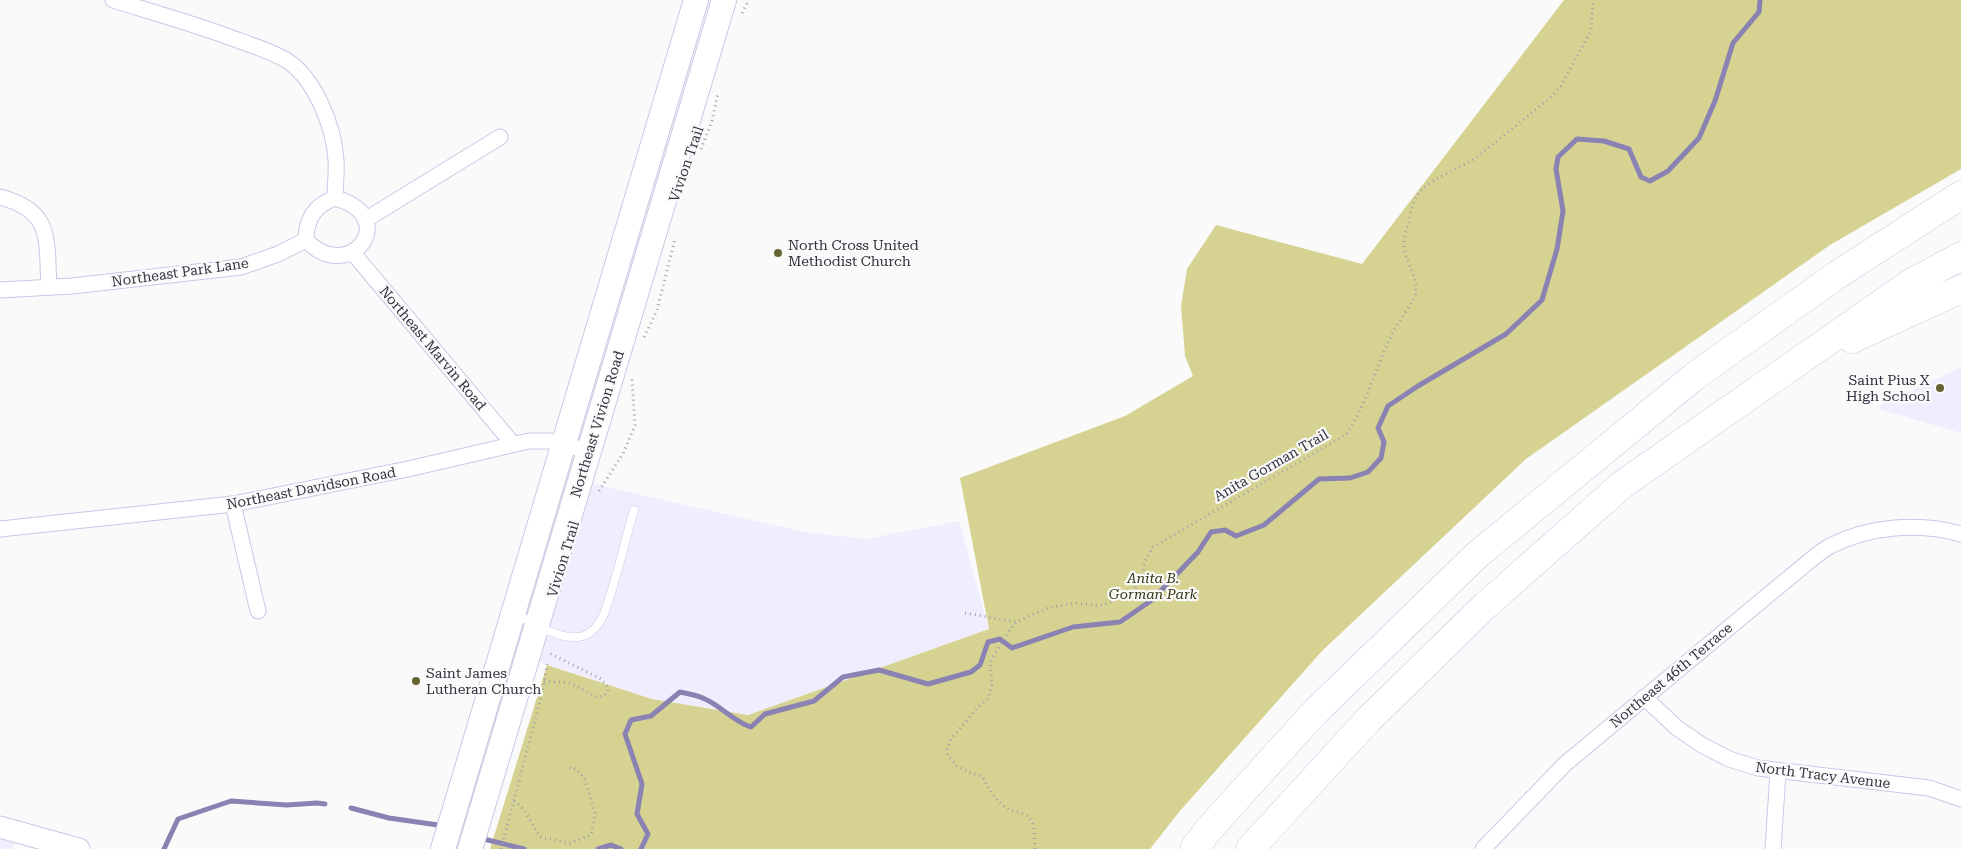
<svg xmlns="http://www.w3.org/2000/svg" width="1961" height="849" font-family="'Roboto Serif',serif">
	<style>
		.built { fill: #f0eefe }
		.green { fill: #d6d392 }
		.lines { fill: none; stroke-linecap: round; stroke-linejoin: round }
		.stream { stroke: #8a82b2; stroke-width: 5 }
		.lane-casing { stroke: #cbc7e6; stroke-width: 9 }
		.street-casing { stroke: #cbc7e6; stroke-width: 17 }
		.secondary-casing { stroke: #cbc7e6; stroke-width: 23 }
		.primary-casing { stroke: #cbc7e6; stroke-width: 26 }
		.highway-casing { stroke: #cbc7e6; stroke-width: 29 }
		.path { stroke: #a2a1a7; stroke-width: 3; stroke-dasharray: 1 4; stroke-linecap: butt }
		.lane { stroke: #fff; stroke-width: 8 }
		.street { stroke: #fff; stroke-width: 15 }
		.secondary { stroke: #fff; stroke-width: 21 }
		.primary { stroke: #fff; stroke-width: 24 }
		.highway { stroke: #fff; stroke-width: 28 }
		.poi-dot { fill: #666330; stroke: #fafafa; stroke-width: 2 }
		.labels { text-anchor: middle; stroke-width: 4.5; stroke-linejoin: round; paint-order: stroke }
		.street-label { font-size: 14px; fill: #34323f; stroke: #fafafa }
		.poi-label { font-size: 14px; fill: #34323f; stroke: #fafafa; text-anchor: start }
		.park-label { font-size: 14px; font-style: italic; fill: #363515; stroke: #fafafa }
	</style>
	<rect width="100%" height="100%" fill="#fafafa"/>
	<!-- built -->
	<g class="built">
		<path d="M1961,367V433L1875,408Z"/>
		<path d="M588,483L805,532L866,539L959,521L989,629L748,715L652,699L534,660Z"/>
		<path d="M0,839L14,843L12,849H0Z"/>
	</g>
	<!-- green -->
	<path class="green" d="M1564,0H1961V169L1830,245L1526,459L1322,651L1179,812L1150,849H490L547,665L652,699L748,715L989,629L960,478L1125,416L1193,376L1185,356L1181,306L1187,269L1216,225L1362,264Z"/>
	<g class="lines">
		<!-- stream -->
		<g class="stream">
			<path d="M351,808L389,818L438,825"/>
			<path d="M484,839L524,849"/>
			<path d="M164,849L178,819L231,801L287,805L317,803L325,804"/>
			<path d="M598,849L611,845L621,849"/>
			<path d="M641,849L648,834L637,814L642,784L625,734L631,720L651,716L680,692C689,694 699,695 707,700C723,708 735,722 751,727L765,714L814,701L843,677L879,670L928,684L971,672L980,665L988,642L1000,639L1012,648L1073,627L1120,622L1152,600L1198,552L1211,532L1225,530L1236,536L1264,525L1319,479L1350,478L1368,472L1381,458L1384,442L1378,428L1388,406L1418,386L1506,334L1542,300L1557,249L1563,211L1556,169L1558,157L1577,139L1604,141L1629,149L1641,177L1650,181L1668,171L1699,138L1715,101L1733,43L1759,12L1760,0"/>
		</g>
		<defs>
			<path id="lane" d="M515,613C531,623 564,642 583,636C593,633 600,623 604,614C616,582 624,543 634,510"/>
			<g id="street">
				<path d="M113,0C152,12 191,23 229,37C248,44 269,50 286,60C315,78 334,127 336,160C337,172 335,185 335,198"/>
				<path d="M0,197C54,211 46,241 49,287"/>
				<path d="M335,198C403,217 349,286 306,240C306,219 315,205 335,198Z"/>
				<path d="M365,220L500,137"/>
				<path d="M353,253L513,444"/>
				<path d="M0,290L72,286L241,267L278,254L306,240"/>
				<path d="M233,504L258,611"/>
				<path d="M0,529L233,504L408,469L529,441H550L589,451"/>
				<path d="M1644,697L1677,728L1702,745L1729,759L1758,768L1929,788L1961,799"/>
				<path d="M1483,849L1565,764L1790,577C1803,567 1816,554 1830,546C1869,526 1919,522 1961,534"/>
				<path d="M1773,849L1778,772"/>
			</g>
			<path id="secondary" d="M0,827L79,849"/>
			<g id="primary">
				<path d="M443,849L696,0"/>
				<path d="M470,849L724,0"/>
			</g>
			<g id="highway">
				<path d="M1852,339L1961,289"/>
				<path d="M1194,849L1209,829L1314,713L1477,555L1695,376L1837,275L1961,195"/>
				<path d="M1250,849L1368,720L1486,605L1623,484L1911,283L1961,256"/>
			</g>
		</defs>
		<!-- lane casing -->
		<use href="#lane" class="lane-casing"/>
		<!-- street casing -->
		<use href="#street" class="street-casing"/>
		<!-- secondary casing -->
		<use href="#secondary" class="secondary-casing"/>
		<!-- primary casing -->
		<use href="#primary" class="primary-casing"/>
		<!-- highway casing -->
		<use href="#highway" class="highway-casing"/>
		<!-- path -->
		<g class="path">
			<path d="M742,13L749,0"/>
			<path d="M701,149L712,121L718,93"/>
			<path d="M644,337L657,310L675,239"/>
			<path d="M599,491L624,452L635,425L632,379"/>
			<path d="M965,613L1016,622"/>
			<path d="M544,681L570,683L597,697L604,696L608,691V687L601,679L549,653"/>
			<path d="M514,801C527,809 531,824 540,837L570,843L591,835L595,813L584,777L576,769L567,767"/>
			<path d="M501,849L543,690L547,664"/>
			<path d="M1035,849C1034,841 1036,829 1032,822C1027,810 1013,814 1005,807C994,799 989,788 982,776L971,773L957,766L948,756L947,749L951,739L980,705L988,699L992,684L990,662L1009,631L1016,622L1048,608L1076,603L1099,606L1130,595L1141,581L1145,561L1153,547L1347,434C1369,399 1376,365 1394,330C1399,320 1416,300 1416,291C1417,276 1406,262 1404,247C1403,239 1407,229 1409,221C1410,214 1412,206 1415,199C1424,180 1460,169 1477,157L1550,98L1561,86L1591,31L1593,0"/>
		</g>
		<!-- lane -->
		<use href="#lane" class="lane"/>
		<!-- street -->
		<use href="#street" class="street"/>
		<!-- secondary -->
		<use href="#secondary" class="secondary"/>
		<!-- primary -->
		<use href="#primary" class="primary"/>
		<!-- highway -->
		<use href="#highway" class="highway"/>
	</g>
	<!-- markers -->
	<g class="poi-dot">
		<circle cx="778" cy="253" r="5"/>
		<circle cx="1940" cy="388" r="5"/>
		<circle cx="416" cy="681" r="5"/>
	</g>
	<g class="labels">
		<!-- street labels -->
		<g class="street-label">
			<text transform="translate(686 164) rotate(-71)" y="5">Vivion Trail</text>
			<text transform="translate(180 272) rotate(-8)" y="5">Northeast Park Lane</text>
			<text transform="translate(433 348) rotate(50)" y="5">Northeast Marvin Road</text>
			<text transform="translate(597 424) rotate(-73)" y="5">Northeast Vivion Road</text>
			<text transform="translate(1271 465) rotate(-30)" y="5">Anita Gorman Trail</text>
			<text transform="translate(311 488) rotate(-11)" y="5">Northeast Davidson Road</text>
			<text transform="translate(563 559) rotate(-73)" y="5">Vivion Trail</text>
			<text transform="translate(1671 675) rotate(-40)" y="5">Northeast 46th Terrace</text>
			<text transform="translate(1823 775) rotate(7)" y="5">North Tracy Avenue</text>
		</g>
		<!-- poi labels -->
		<g class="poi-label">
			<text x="788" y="250">North Cross United<tspan x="788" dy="16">Methodist Church</tspan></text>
			<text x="1930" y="385" text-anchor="end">Saint Pius X<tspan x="1930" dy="16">High School</tspan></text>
			<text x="426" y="678">Saint James<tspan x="426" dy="16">Lutheran Church</tspan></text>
		</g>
		<!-- park labels -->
		<g class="park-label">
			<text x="1153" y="583">Anita B.<tspan x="1153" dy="16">Gorman Park</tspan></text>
		</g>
	</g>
</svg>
